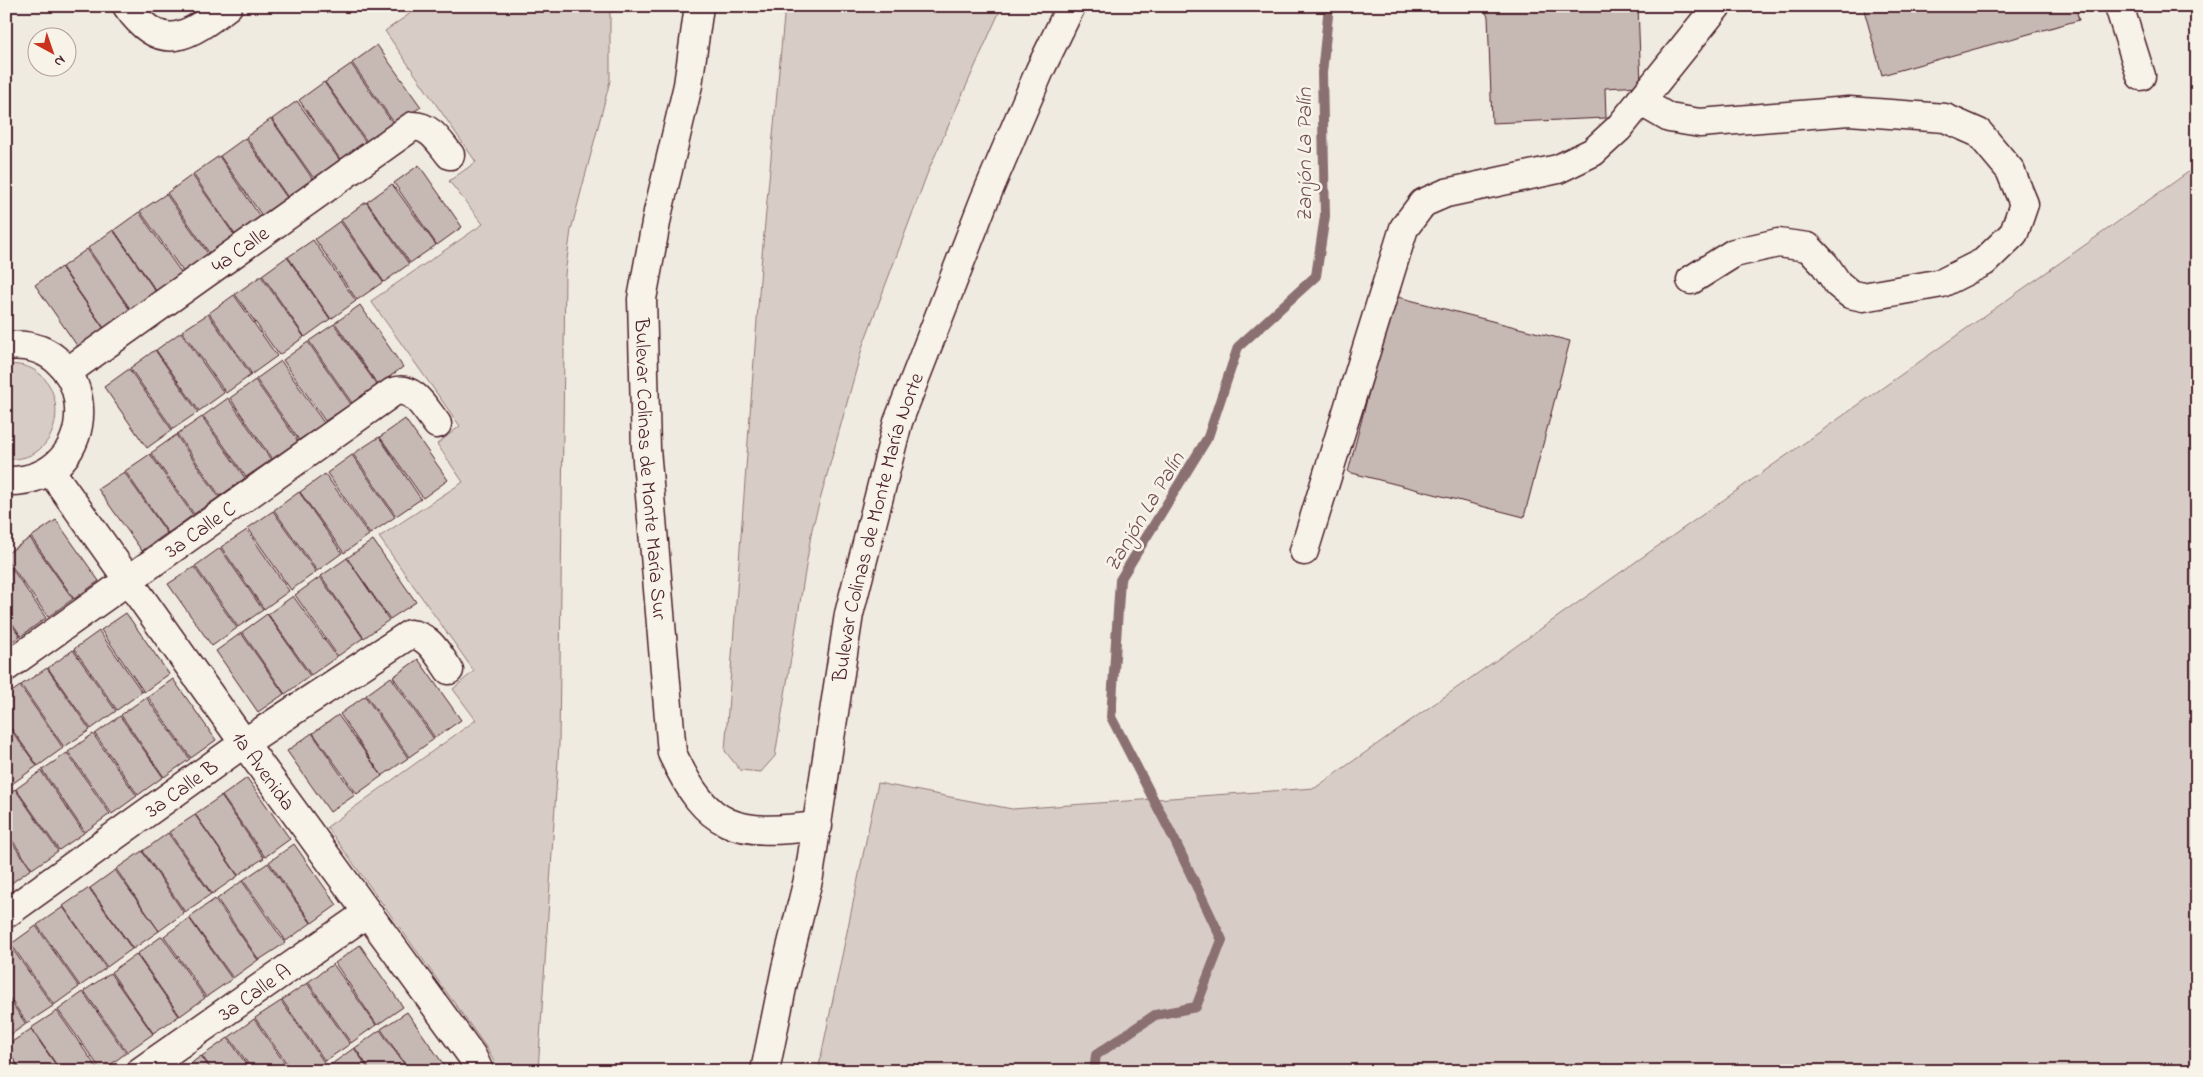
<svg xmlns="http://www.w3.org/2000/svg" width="2203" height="1077" font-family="'Indie Flower',sans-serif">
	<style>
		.green { fill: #d8cdc6; stroke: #917678 }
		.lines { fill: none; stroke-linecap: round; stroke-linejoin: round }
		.stream { stroke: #8b6f72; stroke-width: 10 }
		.building { fill: #c6b8b3; stroke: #4a1f2b }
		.minor-casing { stroke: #4a1f2b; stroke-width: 31 }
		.minor { stroke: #f7f3e8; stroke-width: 28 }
		.labels { text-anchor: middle; stroke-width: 5; stroke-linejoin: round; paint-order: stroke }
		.street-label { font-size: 21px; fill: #4a1f2b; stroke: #f7f3e8 }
		.water-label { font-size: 22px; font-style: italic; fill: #704e55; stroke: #f7f3e8 }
	</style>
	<rect width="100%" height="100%" fill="#f0ebe0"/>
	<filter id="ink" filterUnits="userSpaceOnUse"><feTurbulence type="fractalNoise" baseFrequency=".02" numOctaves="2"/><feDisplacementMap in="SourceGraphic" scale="10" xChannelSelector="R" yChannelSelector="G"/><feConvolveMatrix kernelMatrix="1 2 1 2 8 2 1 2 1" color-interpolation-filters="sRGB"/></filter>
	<g filter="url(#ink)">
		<!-- green -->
		<g class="green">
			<path d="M421,6H610V81L571,230L565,274L559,744L538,1071H499L486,1047L327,827L476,720L453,689L474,671L379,537L463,482L437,444L460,426L371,301L483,224L449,181L476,162L385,31Z"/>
			<path d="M785,6H1002L929,169L863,345L812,529L775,756L761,772L740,770L725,751L761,266Z"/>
			<path d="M2197,166V1071H818L878,783L1012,809L1315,788Z"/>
			<path d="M6,365C71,357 74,464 6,459Z"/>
		</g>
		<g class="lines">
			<!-- stream -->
			<path class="stream" d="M1094,1071L1096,1055L1155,1015L1196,1007L1222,940L1174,839L1111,717L1120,580L1208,437L1238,347L1316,276L1325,216L1322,73L1329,6"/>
		</g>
		<!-- building -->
		<g class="building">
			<path d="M1483,6H1638L1641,86L1605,88L1606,118L1492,123L1488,17Z"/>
			<path d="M1863,6H2075L2079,20L1882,75Z"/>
			<path d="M377,45L421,107L395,124L352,63Z"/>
			<path d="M351,64L394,125L368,143L325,82Z"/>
			<path d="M324,82L367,144L342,162L299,100Z"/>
			<path d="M297,101L341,162L315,180L272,119Z"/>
			<path d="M271,119L314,181L289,199L246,137Z"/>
			<path d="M245,138L288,199L263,217L220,156Z"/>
			<path d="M219,156L261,218L236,236L193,174Z"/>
			<path d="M419,165L462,227L437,245L394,183Z"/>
			<path d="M192,175L235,236L210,254L167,193Z"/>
			<path d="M392,184L436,245L410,263L367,202Z"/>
			<path d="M166,194L209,255L184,273L140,211Z"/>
			<path d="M366,202L409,264L384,282L341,220Z"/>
			<path d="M139,212L182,274L157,292L114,230Z"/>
			<path d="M340,221L383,282L357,300L315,239Z"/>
			<path d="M113,230L156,292L131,310L88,248Z"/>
			<path d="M313,240L356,301L331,319L288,257Z"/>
			<path d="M87,249L130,310L104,328L62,267Z"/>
			<path d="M287,257L330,319L305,337L262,275Z"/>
			<path d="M61,267L104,329L78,347L35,285Z"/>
			<path d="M261,276L304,337L279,355L235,294Z"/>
			<path d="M234,295L277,356L252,374L209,313Z"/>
			<path d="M1394,296L1570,341L1524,517L1348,472Z"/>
			<path d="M360,305L403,367L378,385L335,323Z"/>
			<path d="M208,314L251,375L226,393L182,331Z"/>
			<path d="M334,324L377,385L352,403L309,341Z"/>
			<path d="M181,332L224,393L199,411L156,350Z"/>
			<path d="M308,342L351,404L325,421L283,360Z"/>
			<path d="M155,350L198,412L173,429L130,368Z"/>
			<path d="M281,361L324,423L299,440L256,379Z"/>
			<path d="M129,369L172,430L147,448L104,387Z"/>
			<path d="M255,380L298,441L272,459L230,398Z"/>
			<path d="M228,398L271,460L246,477L203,416Z"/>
			<path d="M202,417L245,478L220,496L177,434Z"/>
			<path d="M405,419L448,480L423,498L380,437Z"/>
			<path d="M176,435L219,497L194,514L151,453Z"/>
			<path d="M379,437L421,499L396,516L353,454Z"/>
			<path d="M150,454L193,515L168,533L125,471Z"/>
			<path d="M352,455L395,517L370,534L327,473Z"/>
			<path d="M124,472L167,533L142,551L98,489Z"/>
			<path d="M325,474L369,535L344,553L300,492Z"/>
			<path d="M299,492L342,553L317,571L274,510Z"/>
			<path d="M273,511L316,572L291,590L248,528Z"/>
			<path d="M56,520L99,581L74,599L31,537Z"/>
			<path d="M247,530L289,591L264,609L221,547Z"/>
			<path d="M30,538L73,599L48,617L6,558V554Z"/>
			<path d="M373,540L416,602L390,619L347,558Z"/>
			<path d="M220,548L263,610L238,627L195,566Z"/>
			<path d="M347,558L389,620L364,638L321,576Z"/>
			<path d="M6,560L46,618L21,636L6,614Z"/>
			<path d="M194,567L237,628L212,646L168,584Z"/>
			<path d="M320,577L363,638L338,656L295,595Z"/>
			<path d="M293,596L337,657L311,675L268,614Z"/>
			<path d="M126,613L169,674L144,692L101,630Z"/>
			<path d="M267,614L310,676L285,694L242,632Z"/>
			<path d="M6,617L20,636L6,646Z"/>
			<path d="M99,631L142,692L117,710L74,649Z"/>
			<path d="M241,633L284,694L258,712L216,651Z"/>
			<path d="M73,650L116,711L91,729L48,668Z"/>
			<path d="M418,659L461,720L435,738L393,677Z"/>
			<path d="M47,668L90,730L64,747L21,685Z"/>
			<path d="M391,677L434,739L409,757L366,695Z"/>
			<path d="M173,679L216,740L191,758L148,697Z"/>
			<path d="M20,686L63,748L38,766L6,721V696Z"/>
			<path d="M365,696L408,758L382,776L340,714Z"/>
			<path d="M146,697L190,759L164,777L121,715Z"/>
			<path d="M338,715L382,776L357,794L313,733Z"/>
			<path d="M120,716L163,777L138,795L95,734Z"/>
			<path d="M6,723L37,766L12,784L6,776Z"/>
			<path d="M312,733L355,795L330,812L287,751Z"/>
			<path d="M93,734L137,796L112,814L68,752Z"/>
			<path d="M67,753L110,814L85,832L42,770Z"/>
			<path d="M41,771L84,833L59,850L16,789Z"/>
			<path d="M247,778L290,839L265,857L222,796Z"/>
			<path d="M15,789L58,851L32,869L6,831V796Z"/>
			<path d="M221,796L264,858L238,875L195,814Z"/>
			<path d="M195,815L238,876L212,894L169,832Z"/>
			<path d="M168,833L211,894L185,912L143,851Z"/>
			<path d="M6,834L31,869L6,887Z"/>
			<path d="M294,844L337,905L312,923L269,862Z"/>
			<path d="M142,851L184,913L159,931L116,869Z"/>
			<path d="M268,863L311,923L286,941L243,880Z"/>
			<path d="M115,870L159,931L133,949L90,888Z"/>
			<path d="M242,881L285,943L259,960L217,899Z"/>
			<path d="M89,888L132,949L107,967L63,906Z"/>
			<path d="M215,899L258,960L233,978L189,917Z"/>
			<path d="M63,907L106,968L80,986L37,925Z"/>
			<path d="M189,918L232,979L206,997L164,936Z"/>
			<path d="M36,926L79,987L54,1005L11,944Z"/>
			<path d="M162,936L205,998L180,1016L137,954Z"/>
			<path d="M9,944L53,1006L27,1023L6,993V947Z"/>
			<path d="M360,945L403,1007L377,1025L335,963Z"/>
			<path d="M136,954L179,1016L153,1033L111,972Z"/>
			<path d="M333,964L376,1025L351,1043L308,982Z"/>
			<path d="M110,973L153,1034L127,1052L84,991Z"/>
			<path d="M307,983L350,1044L325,1061L282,1000Z"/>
			<path d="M83,992L126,1053L102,1071L58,1010Z"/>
			<path d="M6,995L26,1024L6,1038Z"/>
			<path d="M281,1001L324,1062L311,1071H292L255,1018Z"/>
			<path d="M57,1011L99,1071H61L31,1028Z"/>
			<path d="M407,1012L448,1071H410L381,1029Z"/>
			<path d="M254,1019L290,1071H253L229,1037Z"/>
			<path d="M31,1029L60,1071H22L6,1048V1046Z"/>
			<path d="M380,1030L409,1071H371L355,1048Z"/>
			<path d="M228,1038L251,1071H213L202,1056Z"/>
			<path d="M354,1048L370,1071H332L329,1066Z"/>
			<path d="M6,1050L21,1071H6Z"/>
			<path d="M201,1056L212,1071H181Z"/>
		</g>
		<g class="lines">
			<defs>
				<g id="minor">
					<path d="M127,6C162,56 189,36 228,6"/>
					<path id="s1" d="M699,6L688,85L658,212L642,299L646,449L672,753C708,831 736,836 818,826"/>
					<path d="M2119,6L2141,76"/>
					<path d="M1640,101L1669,118L1700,123L1849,111L1945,118L1979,133L2010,170L2024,204L2014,233L1984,262L1942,283L1863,297L1850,294L1838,284L1825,265L1808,247L1778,243L1734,253L1691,280"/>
					<path d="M6,346C101,336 106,484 6,481"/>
					<path id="s2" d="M67,372L413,126C431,126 440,143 450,155"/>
					<path id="s3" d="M50,470L244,743L472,1056L479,1071"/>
					<path d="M1304,551L1404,228L1423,203L1446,193L1558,169L1593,152L1619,128L1717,6"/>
					<path id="s4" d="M6,667L393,392C413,384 426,410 437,424"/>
					<path id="s5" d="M6,914L244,743L410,634C429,635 439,656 449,670"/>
					<path id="s6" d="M141,1071L367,913"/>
					<path id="s7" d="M765,1071L786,968L809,876L849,614L898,422L984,201L1040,70L1071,6"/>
				</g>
			</defs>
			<!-- minor casing -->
			<use href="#minor" class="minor-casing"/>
			<!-- minor -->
			<use href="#minor" class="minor"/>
		</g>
	</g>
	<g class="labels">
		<!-- street labels -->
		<g class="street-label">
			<text dy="7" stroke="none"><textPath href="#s2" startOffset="212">4a Calle</textPath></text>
			<text dy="7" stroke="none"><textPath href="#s1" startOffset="469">Bulevar Colinas de Monte María Sur</textPath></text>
			<text dy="7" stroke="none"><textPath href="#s7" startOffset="556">Bulevar Colinas de Monte María Norte</textPath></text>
			<text dy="7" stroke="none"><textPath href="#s4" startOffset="238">3a Calle C</textPath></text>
			<text dy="7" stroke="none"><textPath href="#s3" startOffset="369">1a Avenida</textPath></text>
			<text dy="7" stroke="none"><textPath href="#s5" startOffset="216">3a Calle B</textPath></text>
			<text dy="7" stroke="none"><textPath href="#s6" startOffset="138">3a Calle A</textPath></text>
		</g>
		<!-- water labels -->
		<g class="water-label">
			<text transform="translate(1303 155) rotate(-90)" y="8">Zanjón La Palín</text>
			<text transform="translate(1143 511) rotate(-59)" y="8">Zanjón La Palín</text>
		</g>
	</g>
	<!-- margin -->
	<rect width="2203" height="1077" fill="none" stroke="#f7f3e8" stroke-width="25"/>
	<rect x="12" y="12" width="2178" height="1052" fill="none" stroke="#4a1f2b" stroke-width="2" filter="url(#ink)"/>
	<!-- north arrow -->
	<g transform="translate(52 52) rotate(140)"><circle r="24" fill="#f7f3e8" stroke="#b29e9c"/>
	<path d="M0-4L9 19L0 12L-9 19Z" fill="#c8321e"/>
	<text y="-8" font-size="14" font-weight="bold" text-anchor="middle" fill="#4a1f2b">N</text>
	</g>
</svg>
